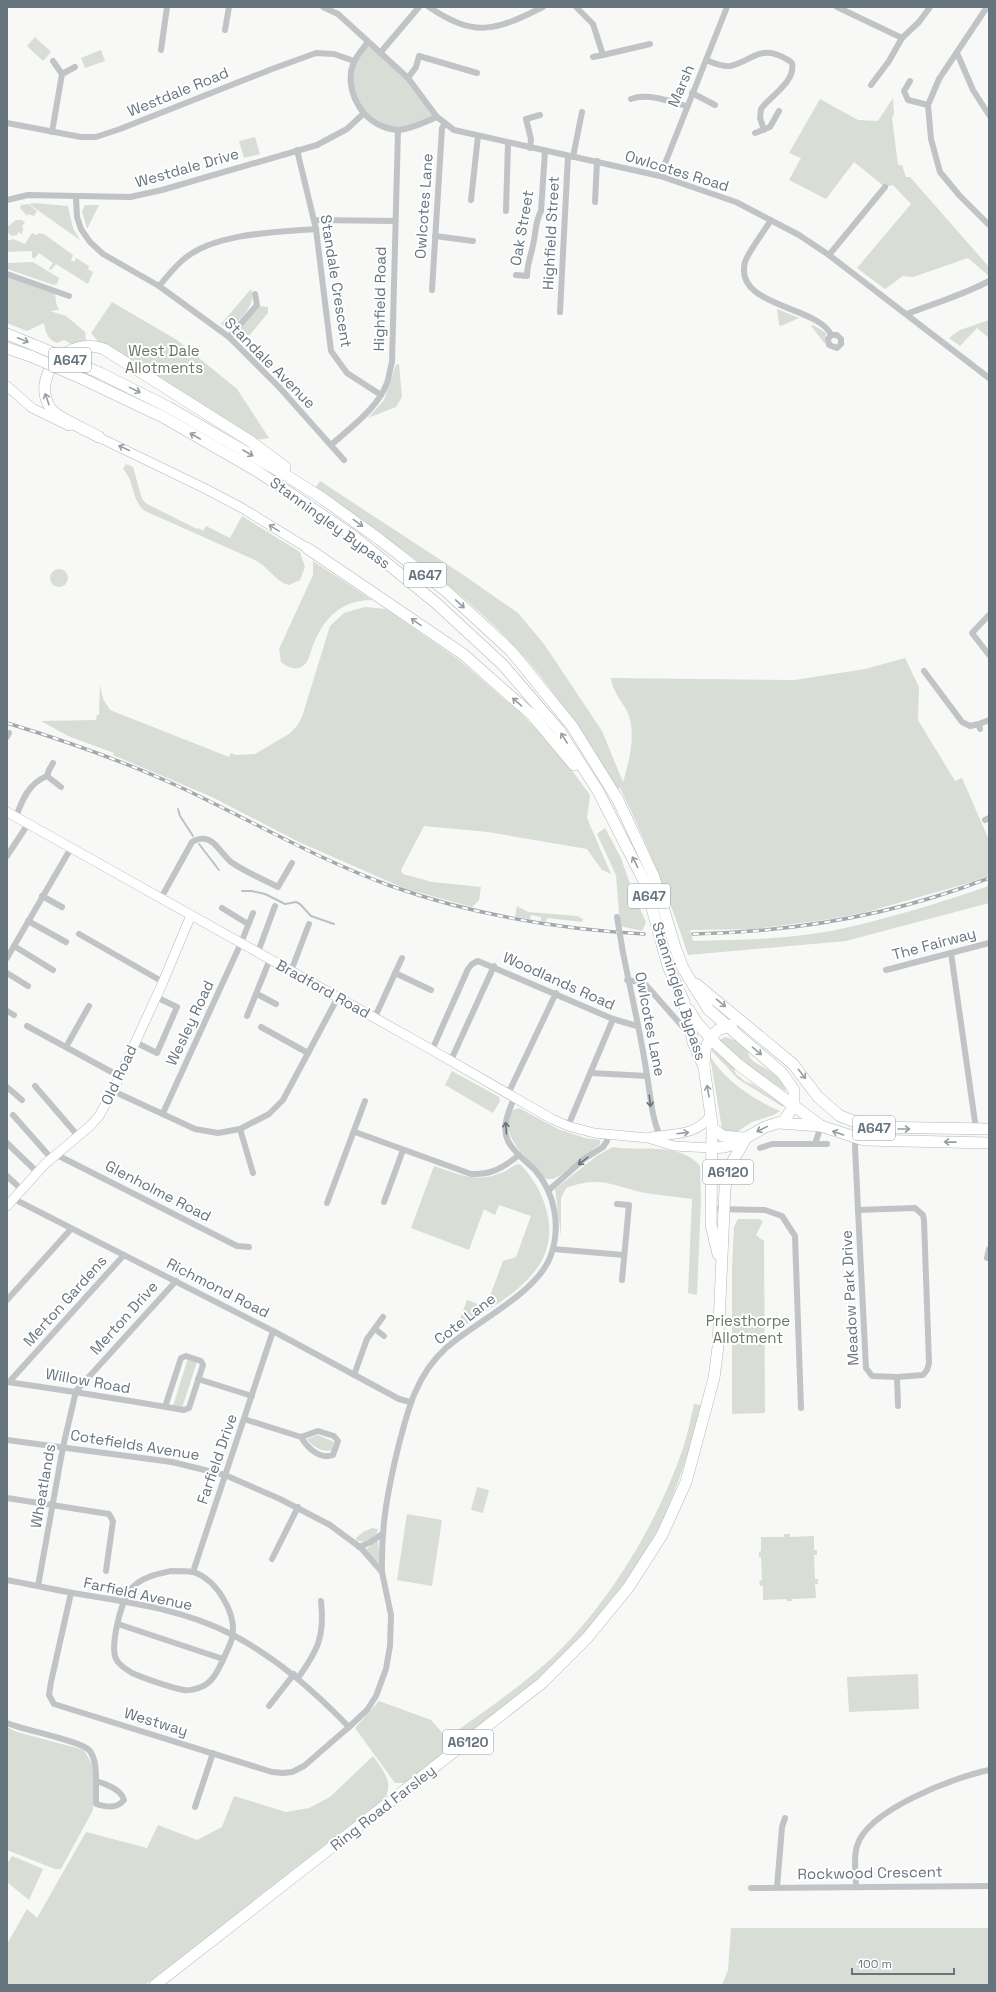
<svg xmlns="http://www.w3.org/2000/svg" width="996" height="1992" font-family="'Space Grotesk',sans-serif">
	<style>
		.green { fill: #d8ddd6 }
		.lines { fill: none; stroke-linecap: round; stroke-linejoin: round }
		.stream { stroke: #b9c3c7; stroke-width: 2 }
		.secondary-casing { stroke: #b3b8bc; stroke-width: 10 }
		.highway-casing { stroke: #b4b7ba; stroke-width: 12 }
		.street { stroke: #c0c4c7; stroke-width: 6 }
		.secondary { stroke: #fff; stroke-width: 9 }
		.highway { stroke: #fff; stroke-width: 11 }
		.rail-casing { stroke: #a2a8ad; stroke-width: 3.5 }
		.rail { stroke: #fff; stroke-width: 2; stroke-dasharray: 6; stroke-linecap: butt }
		.highway-bridge-casing { stroke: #b4b7ba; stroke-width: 12; stroke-linecap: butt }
		.street-bridge { stroke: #c0c4c7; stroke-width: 6 }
		.highway-bridge { stroke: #fff; stroke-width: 11 }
		.oneway { stroke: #949ea5 }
		.oneway2 { stroke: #66747e }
		.labels { text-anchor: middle; stroke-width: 4; stroke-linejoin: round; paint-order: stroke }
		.shield { fill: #fff; stroke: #949ea5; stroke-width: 1 }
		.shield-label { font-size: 14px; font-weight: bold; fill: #66747e }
		.street-label { font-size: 15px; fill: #66747e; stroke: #fff }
		.park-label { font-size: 15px; fill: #687765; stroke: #fff }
	</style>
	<rect width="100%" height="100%" fill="#f8f8f6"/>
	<!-- green -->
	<g class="green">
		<path d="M35,37L51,52L43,61L27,46Z"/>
		<path d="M368,42L408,78L437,117L398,130L378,125L363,114L353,93L354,61Z"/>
		<path d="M101,50L105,61L85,68L81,58Z"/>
		<path d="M893,98L894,114L892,118L898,165H902L906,177H910L989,267V276L968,258L913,277L903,276L885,289L857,268L911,204L893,185L885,187L854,162L826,199L789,180L801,158L789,153L820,99L858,120L878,121Z"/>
		<path d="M255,137L260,154L244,158L239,141Z"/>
		<path d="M35,203L68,206L73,228L80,240L29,204Z"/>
		<path d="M28,204L37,211L34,216L28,214L27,216L20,208L21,205Z"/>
		<path d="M85,205H99L87,229L82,211Z"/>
		<path d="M16,220H22L25,223L22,226L23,229L22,234L18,232L17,235L11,236L9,233L7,234V227Z"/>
		<path d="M32,233L36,235L39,233L44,234L73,255L71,260L74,262L76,258L89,266L88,269L93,272L88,284L56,264L51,270L49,269L53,263L39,253L35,258H32V251L7,252V241L13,239L25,244Z"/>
		<path d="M33,262L59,278L57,284L54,285L7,269V263Z"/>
		<path d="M7,275L55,293L56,303L59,310L50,311L66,316L85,332L86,340L73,345L64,340L57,343C47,339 46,333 44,323L27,331L7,323Z"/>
		<path d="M251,289C256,306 242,316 232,328H226L221,324Z"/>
		<path d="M112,302L177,340L237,389L269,438L250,441L104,349L91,333Z"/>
		<path d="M259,306L268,307V313L243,343L235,337L236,333Z"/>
		<path d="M777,309L799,318L781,326L779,325Z"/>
		<path d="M989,320V338L977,328L960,346L949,338L960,330Z"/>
		<path d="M813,325L826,333L825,344L811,326Z"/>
		<path d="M399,364L402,397L396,407L368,418L384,400L396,365Z"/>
		<path d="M126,464L133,467L142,499L147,504L197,529L198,528L203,531L206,526L230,538L242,516L300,552L305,567L300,580L289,585C276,582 269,568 257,561L145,511C131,500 135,481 123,469Z"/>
		<path d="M320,481L462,574L518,613L544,644L602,731L623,782C629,762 637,732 627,711C621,700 612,690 611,678L795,680L865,669L905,658L919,687L918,720L955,781L962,778L989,840V875L972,882L863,913L824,920L755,929L690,930L693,941C744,940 796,939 845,928C894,917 942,902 989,886V903L846,941L688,955C670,898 646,842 620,788L616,791C585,742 556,689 515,647C457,585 385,537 316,487Z"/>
		<path d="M313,561L372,600C343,600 325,616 314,643C311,649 310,657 306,663C299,672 288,668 281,662L279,649L313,575Z"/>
		<circle cx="59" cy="578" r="9"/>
		<path d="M365,607L386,609L458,659L517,710L554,746L590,795L587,818L611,874L602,870L587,849L488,832L424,826L401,870L403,874L432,882L481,887L479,900L472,907L406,889L301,843L212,797L113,755L114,753L68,736L41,721L96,720L97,715H99L100,685L103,699L110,710L229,757L231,753L236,755L255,754L289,734L297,726L302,717L330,626L344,613Z"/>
		<path d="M605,828L621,858L635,898L646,922L642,931L620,926L616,875L597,834Z"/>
		<path d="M517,906L528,912L577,916L583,919L582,922L547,918L546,922L541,921V917L531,915L530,919L517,917L515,916Z"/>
		<path d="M725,1037C732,1038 744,1045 748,1052C749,1055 749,1057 752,1060C764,1070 783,1073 786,1092L752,1068L719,1040Z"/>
		<path d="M712,1049L733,1067L736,1074L746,1082L753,1084L784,1105L783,1107L738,1079L711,1050Z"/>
		<path d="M710,1056C724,1080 754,1100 780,1111L774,1115L752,1122L735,1133H730L722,1129Z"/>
		<path d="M452,1071L499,1097L500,1101L493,1113L445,1085Z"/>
		<path d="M519,1108L558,1129L585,1138L600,1140V1144L559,1176L553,1179H547C541,1176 538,1170 534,1166C519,1150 499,1132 513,1110Z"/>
		<path d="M613,1147C641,1152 679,1141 700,1166L701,1200L697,1295L688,1293L692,1199C676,1197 661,1195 645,1193C613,1186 600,1175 566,1188L561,1198V1236L555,1189L598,1155Z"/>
		<path d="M518,1164L521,1165C548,1194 562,1239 534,1272C516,1295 487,1310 464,1326L458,1324L467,1300L486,1307L503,1261L516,1257L531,1216L499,1205L495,1215L484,1209L469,1250L411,1228L434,1166C457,1174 477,1183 501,1173C507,1171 512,1166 518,1164Z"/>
		<path d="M738,1219H759L763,1221L756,1235L764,1241L765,1413L732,1414V1269L734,1227Z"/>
		<path d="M188,1358L197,1362L182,1408L173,1406Z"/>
		<path d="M694,1404L701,1405C683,1480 655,1553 605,1612C548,1679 474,1729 405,1783H395L355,1728L379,1701L431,1720L447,1738C483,1712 522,1686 555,1655C609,1603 656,1525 681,1454C687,1438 690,1421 694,1404Z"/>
		<path d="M318,1435L334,1442L332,1450C322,1453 312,1446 307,1439Z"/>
		<path d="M477,1487L489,1490L483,1513L471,1510Z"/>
		<path d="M407,1514L442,1520L432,1586L397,1580Z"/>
		<path d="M372,1528L378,1529C376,1539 366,1543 357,1541L356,1538L363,1532Z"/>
		<path d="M784,1534H790V1537L814,1536V1550H817V1555H814L815,1579H818V1584H815L816,1598L792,1599V1601H787L786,1599L763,1600V1586H760L759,1581L762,1580L761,1557H759V1552L761,1551V1537H784Z"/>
		<path d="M378,1541L380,1562L378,1563L366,1549Z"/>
		<path d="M918,1674L919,1709L849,1712L847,1677Z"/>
		<path d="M7,1727L17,1732L84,1750L93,1766V1810L61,1869H55L7,1850Z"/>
		<path d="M373,1756C382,1769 395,1783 384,1799L145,1985H7V1944L27,1909L37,1918L86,1832L147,1848L158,1825L197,1840L222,1827L234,1796L286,1812L309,1808L330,1797Z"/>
		<path d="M12,1856L43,1869L29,1900L7,1882V1864Z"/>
		<path d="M731,1928H989V1985H722L728,1970Z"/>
	</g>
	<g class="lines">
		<!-- stream -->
		<g class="stream">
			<path d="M178,809L180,816L193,836"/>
			<path d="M199,844L219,870"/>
			<path d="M242,891H252L265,894L285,904L296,902L300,904L311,916L334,924"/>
		</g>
		<defs>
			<g id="secondary">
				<path d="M7,386L32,408L69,426"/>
				<path d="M94,435L206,489L242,508L307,548"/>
				<path d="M7,812L425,1046L552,1119L568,1126L594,1133L648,1138L674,1146L711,1148"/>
				<path d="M650,1137C674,1133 695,1137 711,1115"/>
				<path d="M7,1206L45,1164L90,1126L99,1116L113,1091L163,982L191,915"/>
			</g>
			<g id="highway">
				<path d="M7,334L39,347"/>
				<path d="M7,348L33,357"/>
				<path d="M100,373L168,407L284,474L322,498L379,539L447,592L511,651L572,726L618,800L654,877L675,947L682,966L690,980L709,1010L782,1073L794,1090V1105L784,1121L765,1127L735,1144L724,1147L711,1148"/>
				<path d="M83,379L163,417L257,471L352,535L436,603L503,665L559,730L598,791L645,883L668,966L684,1002L693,1042L704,1067"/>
				<path d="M99,437C89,431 56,417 51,409C29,376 69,335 104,349L250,441L285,467"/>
				<path d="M307,548L463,654L532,715L574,765"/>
				<path d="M696,984L793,1064L818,1097L840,1116L870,1127L989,1129"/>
				<path d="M689,1010L697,1023L716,1044L739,1065L821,1126L864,1140L989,1143"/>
				<path d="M779,1123L821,1126"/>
				<path d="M712,1128L723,1136L744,1138"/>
				<path d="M718,1254L711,1225L712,1124L704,1067L705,1050L710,1038L718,1030L732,1025"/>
				<path d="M155,1985L542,1683L587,1638L628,1588L662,1535L686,1482L714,1378L718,1347L725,1188L730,1166L746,1138"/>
			</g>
		</defs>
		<!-- secondary casing -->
		<use href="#secondary" class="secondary-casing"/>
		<!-- highway casing -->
		<use href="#highway" class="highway-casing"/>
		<!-- street -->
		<g class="street">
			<path d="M323,7L338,14L408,78L437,117L454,130L660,176L736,202L799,235L829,255L989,378"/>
			<path d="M429,7C475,38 495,31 543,7"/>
			<path d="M576,7L593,24L603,55L650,44"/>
			<path d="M837,7L902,38"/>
			<path d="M987,7L939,79L928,105L931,139L940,172L959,195L989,225"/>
			<path d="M225,30L229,7"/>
			<path d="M368,42C361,51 353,60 351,71C348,96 363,121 387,128C391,129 396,130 399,130C412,129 425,122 437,117"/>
			<path d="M161,50L167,7"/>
			<path d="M380,53L419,7"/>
			<path d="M957,53L973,90L989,115"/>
			<path d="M593,57L603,55"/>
			<path d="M706,60C713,63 722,67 730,66C748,63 758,47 778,55C783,57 788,59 792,63C796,82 770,96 761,109L760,118L764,130"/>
			<path d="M62,74L75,67"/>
			<path d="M408,78L416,67L419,56L477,73"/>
			<path d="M910,81L904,91L908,100L928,105"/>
			<path d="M871,85L889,61L902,38L919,22L930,7"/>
			<path d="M692,93L715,105"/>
			<path d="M631,99C648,93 670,101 686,106"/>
			<path d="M7,123L81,137H96L120,129L272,69L316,53L334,54L354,61"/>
			<path d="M52,132L62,74L53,61"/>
			<path d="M755,133L770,127L779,111"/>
			<path d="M530,148L531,139L526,119L540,115"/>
			<path d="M297,150L316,229L331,351L347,373L381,395"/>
			<path d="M573,157L582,112"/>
			<path d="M660,176L727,7"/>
			<path d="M76,197L77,217L81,229L90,242L103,254L159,286L229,337L279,387L344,460"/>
			<path d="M7,200L28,195L130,197L162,190L317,145L347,129L363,114"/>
			<path d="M471,200L478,136"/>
			<path d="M595,202L597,161"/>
			<path d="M506,211L508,143"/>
			<path d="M314,220L395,221"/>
			<path d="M771,220C765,230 748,252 745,262C733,307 819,306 831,335L828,339L829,345L837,348L841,344V339L837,335H831"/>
			<path d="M435,236L473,241"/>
			<path d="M829,255L885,187"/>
			<path d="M7,274L69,296"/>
			<path d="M516,275L527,276C527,264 531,256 533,245C536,233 535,222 541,211L545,151"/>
			<path d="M159,286C167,277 175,266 184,259C214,233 277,232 316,229"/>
			<path d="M432,290L442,128L445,124"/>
			<path d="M560,312L568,156"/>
			<path d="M907,314C935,303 963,295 989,281"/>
			<path d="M229,337L257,305L255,294"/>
			<path d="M331,445C351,427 377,409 387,383C389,377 390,369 392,362L398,130"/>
			<path d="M989,615L972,633L989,655"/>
			<path d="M924,671L962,722L970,726L979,724L980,729"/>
			<path d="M979,724L989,720"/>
			<path d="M7,737L9,733"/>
			<path d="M47,776L49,770L53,763"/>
			<path d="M16,817C22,800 29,783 47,776L61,787"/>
			<path d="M985,820L989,818"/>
			<path d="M7,856L28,824"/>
			<path d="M42,896L62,907"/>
			<path d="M161,898L192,842C199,838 205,837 212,842C216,844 225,857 231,862C245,872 263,879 278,887L292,863"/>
			<path d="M222,908L248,924"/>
			<path d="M28,921L66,942"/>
			<path d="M79,934L163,982"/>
			<path d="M14,946L53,970"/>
			<path d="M622,947C630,990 641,1033 647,1076C651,1097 651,1116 660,1136"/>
			<path d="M258,952L275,906"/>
			<path d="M951,953L976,1129"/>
			<path d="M7,958L71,848"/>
			<path d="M886,970L989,943"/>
			<path d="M291,971L309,924"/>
			<path d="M7,973L28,986"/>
			<path d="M395,973L431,990"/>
			<path d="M627,980L640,982L646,985L690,1035"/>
			<path d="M257,994L276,1004"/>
			<path d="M7,1011L14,1015"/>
			<path d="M247,1016L270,959"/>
			<path d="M375,1017L402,958"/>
			<path d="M27,1026L119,1076"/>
			<path d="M261,1027L308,1053"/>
			<path d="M135,1042L157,1053L177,1007L156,997"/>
			<path d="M66,1047L89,1006"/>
			<path d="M432,1050L468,969L472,964L478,961L613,1019L637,1026"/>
			<path d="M451,1060L494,966"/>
			<path d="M591,1073L647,1076"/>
			<path d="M35,1086L78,1136"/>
			<path d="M7,1087L22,1100"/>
			<path d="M113,1091L195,1129L218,1133L240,1129L269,1114L283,1100L338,997"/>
			<path d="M508,1094L556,993"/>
			<path d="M163,1113L241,943L253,913"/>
			<path d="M13,1115L51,1158"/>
			<path d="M568,1126L613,1019"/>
			<path d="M240,1129L253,1173"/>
			<path d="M355,1132L471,1174C491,1175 503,1168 519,1155"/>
			<path d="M856,1138L855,1146L858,1210L915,1208L923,1215L924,1220L929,1363L927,1370L923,1375L897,1377"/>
			<path d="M7,1143L37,1172"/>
			<path d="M815,1144L821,1126"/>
			<path d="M760,1148L772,1144H827"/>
			<path d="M55,1154L237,1246L249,1247"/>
			<path d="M7,1176L22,1190"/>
			<path d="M549,1190L584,1159L603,1147L607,1141V1134"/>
			<path d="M14,1199L273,1331L399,1399L410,1402"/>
			<path d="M384,1202L403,1150"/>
			<path d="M327,1203L365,1101"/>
			<path d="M617,1204L629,1205L622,1280"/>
			<path d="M712,1209L765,1210L782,1216L795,1236L801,1408"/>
			<path d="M858,1210L866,1368L872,1376L897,1377L898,1406"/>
			<path d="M553,1249L624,1255"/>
			<path d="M987,1258L989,1249"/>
			<path d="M7,1300L71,1229"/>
			<path d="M375,1329L384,1336"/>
			<path d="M354,1375L367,1339L383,1317"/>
			<path d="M198,1379L252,1396"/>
			<path d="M7,1382C66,1390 125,1400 184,1410L189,1408L203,1365L201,1361L186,1356L181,1358L165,1407"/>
			<path d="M9,1382L124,1255"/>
			<path d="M244,1419L301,1437L318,1431L334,1436L338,1441L333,1455C319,1460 307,1447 301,1437"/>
			<path d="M7,1440L172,1462L225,1475L280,1499L330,1525L361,1548L382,1572L391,1615L390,1646L386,1669L376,1696L367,1710L349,1727L304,1766L292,1772L283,1773L272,1772L54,1704L49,1695L51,1682L71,1593"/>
			<path d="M7,1498L109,1514L113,1521L106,1571"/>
			<path d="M359,1547L371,1542L382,1534"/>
			<path d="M272,1559L298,1507"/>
			<path d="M171,1571C178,1571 186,1571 193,1572C216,1579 235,1611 233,1634C232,1643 225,1654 222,1662C217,1672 212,1683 201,1687C197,1689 188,1691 184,1690C172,1688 143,1678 132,1673C127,1670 119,1665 116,1659C110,1645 121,1601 131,1589C141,1577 157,1574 171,1571Z"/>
			<path d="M193,1572L273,1331"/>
			<path d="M382,1572C381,1527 387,1495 397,1452C407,1413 415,1376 446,1348C476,1321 538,1293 551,1255C561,1226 555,1193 535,1170C526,1161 514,1153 508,1141C501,1127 509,1111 514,1098"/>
			<path d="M7,1580C29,1584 51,1589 73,1593C128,1602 183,1609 233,1635C278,1659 314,1691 349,1727"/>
			<path d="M38,1586L63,1447L76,1391L176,1281"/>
			<path d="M118,1624L223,1659"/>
			<path d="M298,1678C318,1650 325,1636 321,1601"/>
			<path d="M269,1706L294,1674"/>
			<path d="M7,1723C23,1730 83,1741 90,1751C96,1760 96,1771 96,1781C106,1784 121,1789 124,1800C117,1809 106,1807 96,1804V1781"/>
			<path d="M195,1807L213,1753"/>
			<path d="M856,1886C856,1873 853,1858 857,1846C867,1810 955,1777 989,1770"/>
			<path d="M777,1887L782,1827L785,1818"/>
			<path d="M751,1888L989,1886"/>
		</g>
		<!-- secondary -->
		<use href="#secondary" class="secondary"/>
		<!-- highway -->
		<use href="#highway" class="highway"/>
		<defs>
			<g id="rail">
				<path d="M7,723C66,741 126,762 182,788C252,821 319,860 391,886C473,915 558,929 644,934"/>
				<path d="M693,934C794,932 894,915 989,878"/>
			</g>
		</defs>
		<!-- rail casing -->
		<use href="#rail" class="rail-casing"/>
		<!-- rail -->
		<use href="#rail" class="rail"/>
		<defs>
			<g id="highway-bridge">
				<path d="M39,347L100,373"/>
				<path d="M33,357L83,379"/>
			</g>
		</defs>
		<!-- highway-bridge casing -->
		<use href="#highway-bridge" class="highway-bridge-casing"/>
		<!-- street-bridge -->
		<path class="street-bridge" d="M617,917L622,947"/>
		<!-- highway-bridge -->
		<use href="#highway-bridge" class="highway-bridge"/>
	</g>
	<!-- one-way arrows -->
	<defs><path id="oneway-shaft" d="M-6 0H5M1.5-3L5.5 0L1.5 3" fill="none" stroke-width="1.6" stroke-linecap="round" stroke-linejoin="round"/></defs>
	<g class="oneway">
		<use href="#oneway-shaft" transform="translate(23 340) rotate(22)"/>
		<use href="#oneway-shaft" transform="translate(135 390) rotate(26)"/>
		<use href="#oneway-shaft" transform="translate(47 399) rotate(-109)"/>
		<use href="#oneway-shaft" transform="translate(195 436) rotate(-150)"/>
		<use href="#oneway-shaft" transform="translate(124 448) rotate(-155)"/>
		<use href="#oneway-shaft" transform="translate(248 453) rotate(30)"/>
		<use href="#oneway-shaft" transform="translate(358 523) rotate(36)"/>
		<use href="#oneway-shaft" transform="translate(274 528) rotate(-148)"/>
		<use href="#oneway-shaft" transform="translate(460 604) rotate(43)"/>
		<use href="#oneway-shaft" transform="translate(416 622) rotate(-145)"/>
		<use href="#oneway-shaft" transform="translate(517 702) rotate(-139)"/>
		<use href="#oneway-shaft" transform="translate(564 738) rotate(-122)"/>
		<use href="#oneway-shaft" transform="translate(635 862) rotate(-117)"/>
		<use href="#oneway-shaft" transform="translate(721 1003) rotate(39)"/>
		<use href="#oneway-shaft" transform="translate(757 1051) rotate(40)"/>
		<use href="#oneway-shaft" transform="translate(802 1074) rotate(52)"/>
		<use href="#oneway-shaft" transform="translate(708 1091) rotate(-100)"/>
		<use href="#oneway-shaft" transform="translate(762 1129) rotate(154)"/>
		<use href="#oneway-shaft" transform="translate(904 1129)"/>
		<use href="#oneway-shaft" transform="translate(683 1133) rotate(-7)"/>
		<use href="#oneway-shaft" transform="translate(838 1133) rotate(-161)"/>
		<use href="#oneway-shaft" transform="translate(950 1142) rotate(-179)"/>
	</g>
	<g class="oneway2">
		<use href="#oneway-shaft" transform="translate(650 1101) rotate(83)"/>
		<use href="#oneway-shaft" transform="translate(506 1128) rotate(-94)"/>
		<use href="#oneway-shaft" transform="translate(583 1161) rotate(142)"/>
	</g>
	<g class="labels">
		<!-- shield labels -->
		<g class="shield">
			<rect x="49" y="348" width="42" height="24" rx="3"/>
			<rect x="404" y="563" width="42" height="24" rx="3"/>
			<rect x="628" y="884" width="42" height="24" rx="3"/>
			<rect x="853" y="1116" width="42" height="24" rx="3"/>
			<rect x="703" y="1160" width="50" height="24" rx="3"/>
			<rect x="443" y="1730" width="50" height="24" rx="3"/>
		</g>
		<g class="shield-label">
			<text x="70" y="365">A647</text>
			<text x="425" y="580">A647</text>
			<text x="649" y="901">A647</text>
			<text x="874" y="1133">A647</text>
			<text x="728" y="1177">A6120</text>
			<text x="468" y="1747">A6120</text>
		</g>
		<!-- street labels -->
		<g class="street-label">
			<text transform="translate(681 86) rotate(-67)" y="5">Marsh</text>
			<text transform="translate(178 92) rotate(-22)" y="5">Westdale Road</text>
			<text transform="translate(187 168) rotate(-16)" y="5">Westdale Drive</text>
			<text transform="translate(677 171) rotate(17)" y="5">Owlcotes Road</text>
			<text transform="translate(424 206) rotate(-86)" y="5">Owlcotes Lane</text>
			<text transform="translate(522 228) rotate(-80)" y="5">Oak Street</text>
			<text transform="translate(551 233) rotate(-87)" y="5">Highfield Street</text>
			<text transform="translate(336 281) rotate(81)" y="5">Standale Crescent</text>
			<text transform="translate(380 299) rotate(-89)" y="5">Highfield Road</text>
			<text transform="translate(270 363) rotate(45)" y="5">Standale Avenue</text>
			<text transform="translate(330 523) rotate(36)" y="5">Stanningley Bypass</text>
			<text transform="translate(934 944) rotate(-15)" y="5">The Fairway</text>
			<text transform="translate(559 981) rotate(24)" y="5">Woodlands Road</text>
			<text transform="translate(323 989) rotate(29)" y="5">Bradford Road</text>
			<text transform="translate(679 991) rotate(72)" y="5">Stanningley Bypass</text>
			<text transform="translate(190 1023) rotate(-65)" y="5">Wesley Road</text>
			<text transform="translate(650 1024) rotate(79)" y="5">Owlcotes Lane</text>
			<text transform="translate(119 1075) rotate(-65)" y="5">Old Road</text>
			<text transform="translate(158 1191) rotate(27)" y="5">Glenholme Road</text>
			<text transform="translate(218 1288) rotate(27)" y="5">Richmond Road</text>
			<text transform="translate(850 1298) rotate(-93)" y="5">Meadow Park Drive</text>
			<text transform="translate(65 1301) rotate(-48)" y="5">Merton Gardens</text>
			<text transform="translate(124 1318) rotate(-48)" y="5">Merton Drive</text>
			<text transform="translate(465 1319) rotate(-38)" y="5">Cote Lane</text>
			<text transform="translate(88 1381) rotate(10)" y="5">Willow Road</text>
			<text transform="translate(135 1445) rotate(9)" y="5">Cotefields Avenue</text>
			<text transform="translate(217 1459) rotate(-71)" y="5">Farfield Drive</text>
			<text transform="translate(43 1486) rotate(-80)" y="5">Wheatlands</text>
			<text transform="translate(138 1594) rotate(12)" y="5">Farfield Avenue</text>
			<text transform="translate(156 1722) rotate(17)" y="5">Westway</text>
			<text transform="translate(383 1808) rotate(-38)" y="5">Ring Road Farsley</text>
			<text transform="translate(870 1873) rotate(-1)" y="5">Rockwood Crescent</text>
		</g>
		<!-- park labels -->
		<g class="park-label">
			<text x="164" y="356">West Dale<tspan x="164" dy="17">Allotments</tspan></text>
			<text x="748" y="1326">Priesthorpe<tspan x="748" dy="17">Allotment</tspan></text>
		</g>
	</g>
	<!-- border -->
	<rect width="996" height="1992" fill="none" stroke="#66747e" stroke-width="16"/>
	<!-- scale -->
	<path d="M852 1968v6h102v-6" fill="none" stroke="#66747e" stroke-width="2"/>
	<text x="858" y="1968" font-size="12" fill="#66747e" stroke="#ffffff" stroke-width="3" paint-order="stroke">100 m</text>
</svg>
